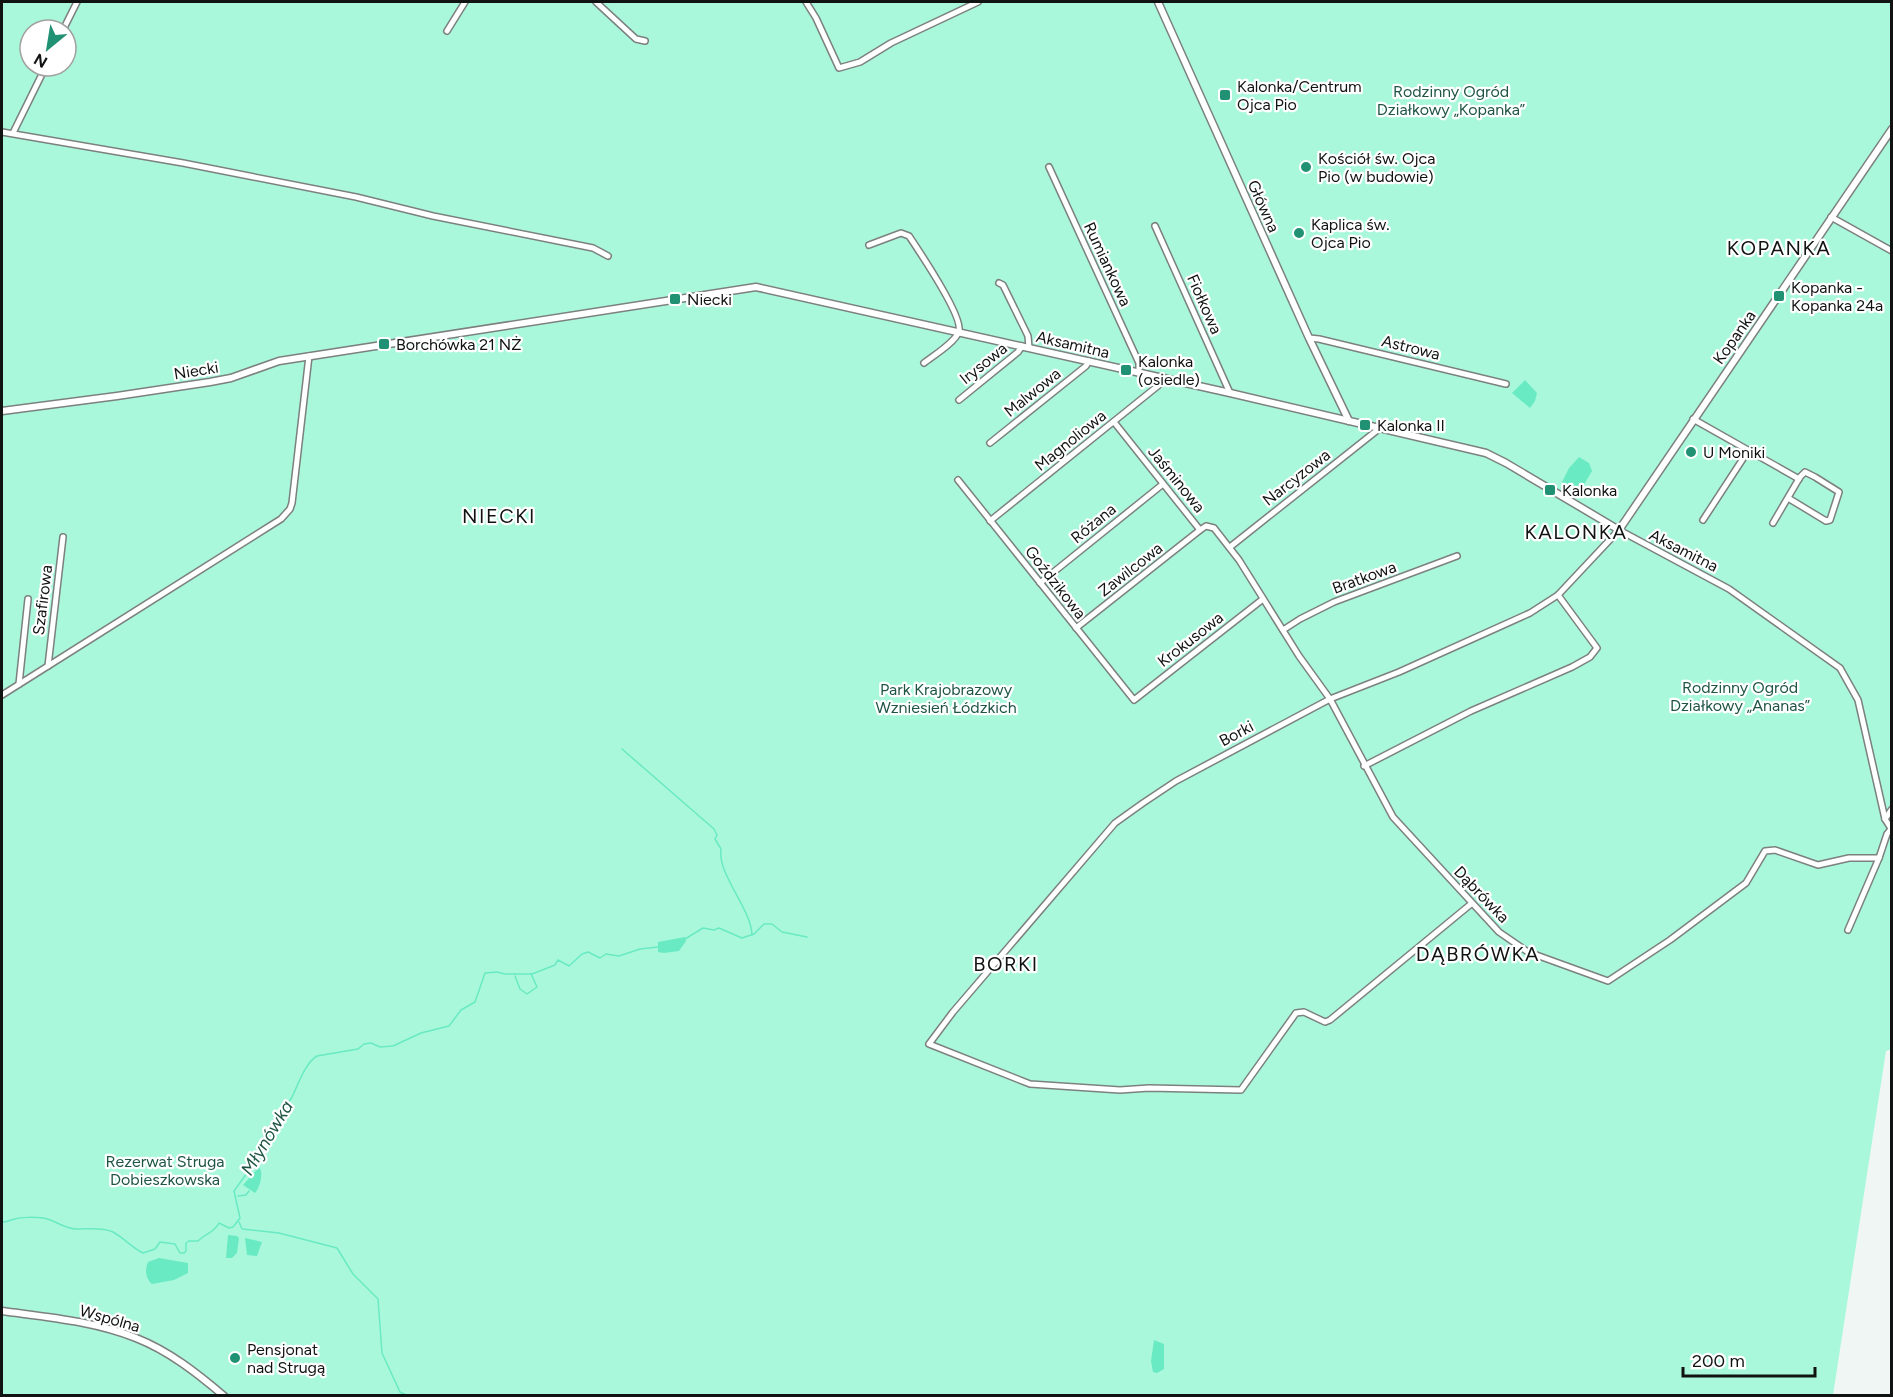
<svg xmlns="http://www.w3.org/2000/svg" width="1893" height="1397" font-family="Figtree,sans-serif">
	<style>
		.green { fill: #aaf8dc; fill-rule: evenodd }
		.water { fill: #69eac2 }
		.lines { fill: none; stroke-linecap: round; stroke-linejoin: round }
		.stream { stroke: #69eac2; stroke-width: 1.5 }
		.minor-casing { stroke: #7c817f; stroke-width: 8 }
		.tertiary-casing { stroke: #7c817f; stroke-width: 9 }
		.minor { stroke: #fff; stroke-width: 5 }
		.tertiary { stroke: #fff; stroke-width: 6 }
		.poi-dot { fill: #209173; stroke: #fff; stroke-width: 2 }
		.labels { text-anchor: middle; stroke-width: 4.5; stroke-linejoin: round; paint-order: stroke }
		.poi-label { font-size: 16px; fill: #111312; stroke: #fff; text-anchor: start }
		.park-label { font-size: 16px; fill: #1f5545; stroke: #fff }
		.street-label { font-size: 16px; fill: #111312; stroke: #fff }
		.water-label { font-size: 18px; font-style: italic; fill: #205645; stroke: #fff }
		.quarter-label { font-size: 20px; letter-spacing: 1.5px; fill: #111312; stroke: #fff }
	</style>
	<rect width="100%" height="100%" fill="#f0f6f4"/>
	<!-- green -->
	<path class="green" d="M2,2H1891L1892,1049L1886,1051L1833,1395H2ZM30,30H66V66H30Z"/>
	<!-- water -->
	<g class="water">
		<path d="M1525,380L1537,393L1535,401L1530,408L1512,393Z"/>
		<path d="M1579,457L1589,463L1592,471L1582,488L1576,494C1569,493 1565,488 1562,482L1569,468Z"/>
		<path d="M685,937L686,941L679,951L664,953L658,952V942Z"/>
		<path d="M259,1167C264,1172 260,1188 255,1193L243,1185Z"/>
		<path d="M228,1235L237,1236L239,1238L237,1253L232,1258H226Z"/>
		<path d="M245,1238L262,1242L257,1256L247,1255Z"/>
		<path d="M159,1258L188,1263V1273L174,1280L152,1284C145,1278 145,1269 148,1262Z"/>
		<path d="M1154,1340L1164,1344V1369L1157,1373L1153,1372L1151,1361Z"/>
	</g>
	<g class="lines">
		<!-- stream -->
		<g class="stream">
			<path d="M622,749L714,829L717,835L715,839L721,849C717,874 751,908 752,935"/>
			<path d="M685,939L703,928L714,930L719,928L742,938L754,934L764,924H772L782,932L807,937"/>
			<path d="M515,976L520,989L527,994L537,987L531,974"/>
			<path d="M238,1196L246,1195L249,1191"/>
			<path d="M2,1222C7,1222 10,1220 15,1219C21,1217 35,1217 43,1218C54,1219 63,1229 77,1229C88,1229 103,1227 113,1232C124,1238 131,1247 143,1253L155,1249L160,1242L175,1244L180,1253H184L186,1251V1243L189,1241H198C205,1234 215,1232 219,1223L229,1228L233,1227L240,1218L234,1191L255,1162L265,1138L270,1136L269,1132L273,1129C273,1123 277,1119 281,1113C284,1108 289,1102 292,1097C298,1085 305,1063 317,1056L358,1049L364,1044L371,1043L380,1047L393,1046L421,1033L449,1026L461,1010L475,1002L485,973L497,972L505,974H532L555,965L558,960L569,966L582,954L588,952L600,958L606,954L619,956L640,949L658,947"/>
			<path d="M239,1222L242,1229L279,1233L337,1248L353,1274L378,1299L382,1353L400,1392L408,1396"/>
		</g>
		<defs>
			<g id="minor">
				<path d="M596,2L636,39L645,41"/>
				<path d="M806,2L816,18L839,68L860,62L891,43L978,2"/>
				<path d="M63,30L77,2"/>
				<path d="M447,31L465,2"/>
				<path d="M2,132L183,163L356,197L433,216L593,248L608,256"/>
				<path d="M13,133L46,66"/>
				<path d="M1049,167L1139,363V373"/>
				<path d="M1831,217L1892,251"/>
				<path d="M1155,226L1230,393"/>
				<path d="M869,245L901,233L909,236C919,251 963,316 959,331C956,342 933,356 924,363"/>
				<path d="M999,283L1003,285L1028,336L1029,348"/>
				<path d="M1309,338L1319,339L1506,384"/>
				<path d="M959,400L1018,352L1022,346"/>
				<path d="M1693,419L1799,479"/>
				<path d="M1114,422L1200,530"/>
				<path d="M990,443L1086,366L1089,361"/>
				<path d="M958,480L1134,700L1263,599"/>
				<path d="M1703,520L1748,451"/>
				<path d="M990,521L1159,385L1164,378"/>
				<path d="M1773,523L1800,477L1805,472L1815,477L1839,492L1830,520L1826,521L1788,498"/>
				<path d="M1230,547L1380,428"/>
				<path d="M1040,583L1163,484"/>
				<path d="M1076,628L1200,530L1206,526L1214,528L1239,560L1299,656L1330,699L1393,817L1499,932L1528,952L1608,981L1670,940L1746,883L1765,851L1775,850L1818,865L1849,858H1879L1887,834L1891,829"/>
				<path d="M1283,630L1300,619L1334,602L1457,556"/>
				<path d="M48,666L63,537"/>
				<path d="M19,684L28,599"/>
				<path d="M2,695L281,519L290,509L292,503L309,356"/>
				<path d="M1364,766L1471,711L1572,667L1590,657L1597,648L1558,595"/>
				<path d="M1885,819L1892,809"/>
				<path d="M1471,904L1330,1020L1325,1022L1304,1012L1296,1013L1241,1090L1149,1088L1120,1090L1030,1084L929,1044L953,1012L1115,823L1143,803L1176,781L1330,699L1399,672L1530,613L1558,595L1619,530L1729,589L1840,668L1858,700L1885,819L1892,830"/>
				<path d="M1848,930L1879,858"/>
			</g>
			<g id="tertiary">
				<path d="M1158,2L1309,338L1349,421"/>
				<path d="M2,411L117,396L210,382L231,378L279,361L756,287L1230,393L1486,453L1506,463L1619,530L1892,129"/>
				<path d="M2,1311C46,1317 94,1321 136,1338C169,1351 197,1373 224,1396"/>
			</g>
		</defs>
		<!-- minor casing -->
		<use href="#minor" class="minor-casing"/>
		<!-- tertiary casing -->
		<use href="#tertiary" class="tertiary-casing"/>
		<!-- minor -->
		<use href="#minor" class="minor"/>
		<!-- tertiary -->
		<use href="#tertiary" class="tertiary"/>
	</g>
	<!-- markers -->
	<g class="poi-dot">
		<rect x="1219" y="89" width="12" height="12" rx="3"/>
		<circle cx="1306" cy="167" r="6"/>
		<circle cx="1299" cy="233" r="6"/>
		<rect x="1773" y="290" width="12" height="12" rx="3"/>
		<rect x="669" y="293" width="12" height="12" rx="3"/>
		<rect x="378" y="338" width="12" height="12" rx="3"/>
		<rect x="1120" y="364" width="12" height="12" rx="3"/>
		<rect x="1359" y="419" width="12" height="12" rx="3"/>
		<circle cx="1691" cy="452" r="6"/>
		<rect x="1544" y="484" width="12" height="12" rx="3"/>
		<circle cx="235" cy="1358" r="6"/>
	</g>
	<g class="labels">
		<!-- poi labels -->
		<g class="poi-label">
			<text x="1237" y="92">Kalonka/Centrum<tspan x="1237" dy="18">Ojca Pio</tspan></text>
			<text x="1318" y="164">Kościół św. Ojca<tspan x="1318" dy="18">Pio (w budowie)</tspan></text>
			<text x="1311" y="230">Kaplica św.<tspan x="1311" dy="18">Ojca Pio</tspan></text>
			<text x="1791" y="293">Kopanka -<tspan x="1791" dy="18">Kopanka 24a</tspan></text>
			<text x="687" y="305">Niecki</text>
			<text x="396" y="350">Borchówka 21 NŻ</text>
			<text x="1138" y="367">Kalonka<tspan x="1138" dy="18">(osiedle)</tspan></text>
			<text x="1377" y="431">Kalonka II</text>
			<text x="1703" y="458">U Moniki</text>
			<text x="1562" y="496">Kalonka</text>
			<text x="247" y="1355">Pensjonat<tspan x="247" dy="18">nad Strugą</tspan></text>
		</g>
		<!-- park labels -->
		<g class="park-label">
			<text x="1451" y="97">Rodzinny Ogród<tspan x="1451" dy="18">Działkowy „Kopanka”</tspan></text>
			<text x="1740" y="693">Rodzinny Ogród<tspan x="1740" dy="18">Działkowy „Ananas”</tspan></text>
			<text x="946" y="695">Park Krajobrazowy<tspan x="946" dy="18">Wzniesień Łódzkich</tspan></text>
			<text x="165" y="1167">Rezerwat Struga<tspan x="165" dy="18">Dobieszkowska</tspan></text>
		</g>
		<!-- street labels -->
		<g class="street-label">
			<text transform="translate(1264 206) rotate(66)" y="6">Główna</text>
			<text transform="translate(1108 264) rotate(65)" y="6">Rumiankowa</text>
			<text transform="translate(1205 304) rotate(66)" y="6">Fiołkowa</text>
			<text transform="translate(1734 337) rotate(-55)" y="6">Kopanka</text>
			<text transform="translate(1073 344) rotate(13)" y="6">Aksamitna</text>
			<text transform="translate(1411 347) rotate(14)" y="6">Astrowa</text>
			<text transform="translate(983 363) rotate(-39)" y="6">Irysowa</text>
			<text transform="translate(196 370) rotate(-9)" y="6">Niecki</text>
			<text transform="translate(1032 392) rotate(-39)" y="6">Malwowa</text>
			<text transform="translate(1070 440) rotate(-39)" y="6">Magnoliowa</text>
			<text transform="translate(1296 477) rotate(-38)" y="6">Narcyzowa</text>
			<text transform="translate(1177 479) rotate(51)" y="6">Jaśminowa</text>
			<text transform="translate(1093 523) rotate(-39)" y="6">Różana</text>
			<text transform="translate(1684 550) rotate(27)" y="6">Aksamitna</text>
			<text transform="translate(1130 569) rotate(-38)" y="6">Zawilcowa</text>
			<text transform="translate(1364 577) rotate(-20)" y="6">Bratkowa</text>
			<text transform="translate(1056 582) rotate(52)" y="6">Goździkowa</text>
			<text transform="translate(42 600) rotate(-83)" y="6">Szafirowa</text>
			<text transform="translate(1190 639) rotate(-38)" y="6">Krokusowa</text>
			<text transform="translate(1236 733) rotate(-28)" y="6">Borki</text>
			<text transform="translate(1482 894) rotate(46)" y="6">Dąbrówka</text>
			<text transform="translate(110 1318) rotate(16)" y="6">Wspólna</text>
		</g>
		<!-- water labels -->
		<g class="water-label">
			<text transform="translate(267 1138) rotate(-59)" y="6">Młynówka</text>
		</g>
		<!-- quarter labels -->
		<g class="quarter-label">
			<text x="1779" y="255">KOPANKA</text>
			<text x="499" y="523">NIECKI</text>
			<text x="1576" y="539">KALONKA</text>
			<text x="1478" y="961">DĄBRÓWKA</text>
			<text x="1006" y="971">BORKI</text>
		</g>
	</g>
	<!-- border -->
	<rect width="1893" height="1397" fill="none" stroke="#111312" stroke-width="6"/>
	<!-- north arrow -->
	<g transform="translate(48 48) rotate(210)"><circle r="28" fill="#ffffff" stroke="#a0a1a0" stroke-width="1.5"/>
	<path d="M0-4.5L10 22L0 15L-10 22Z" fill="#209173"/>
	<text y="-9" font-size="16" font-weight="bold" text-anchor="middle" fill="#111312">N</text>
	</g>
	<!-- scale -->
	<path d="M1683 1367v9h132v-9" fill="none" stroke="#111312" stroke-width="3"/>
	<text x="1692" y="1367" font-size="18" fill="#111312" stroke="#ffffff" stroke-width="4.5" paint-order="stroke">200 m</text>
</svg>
